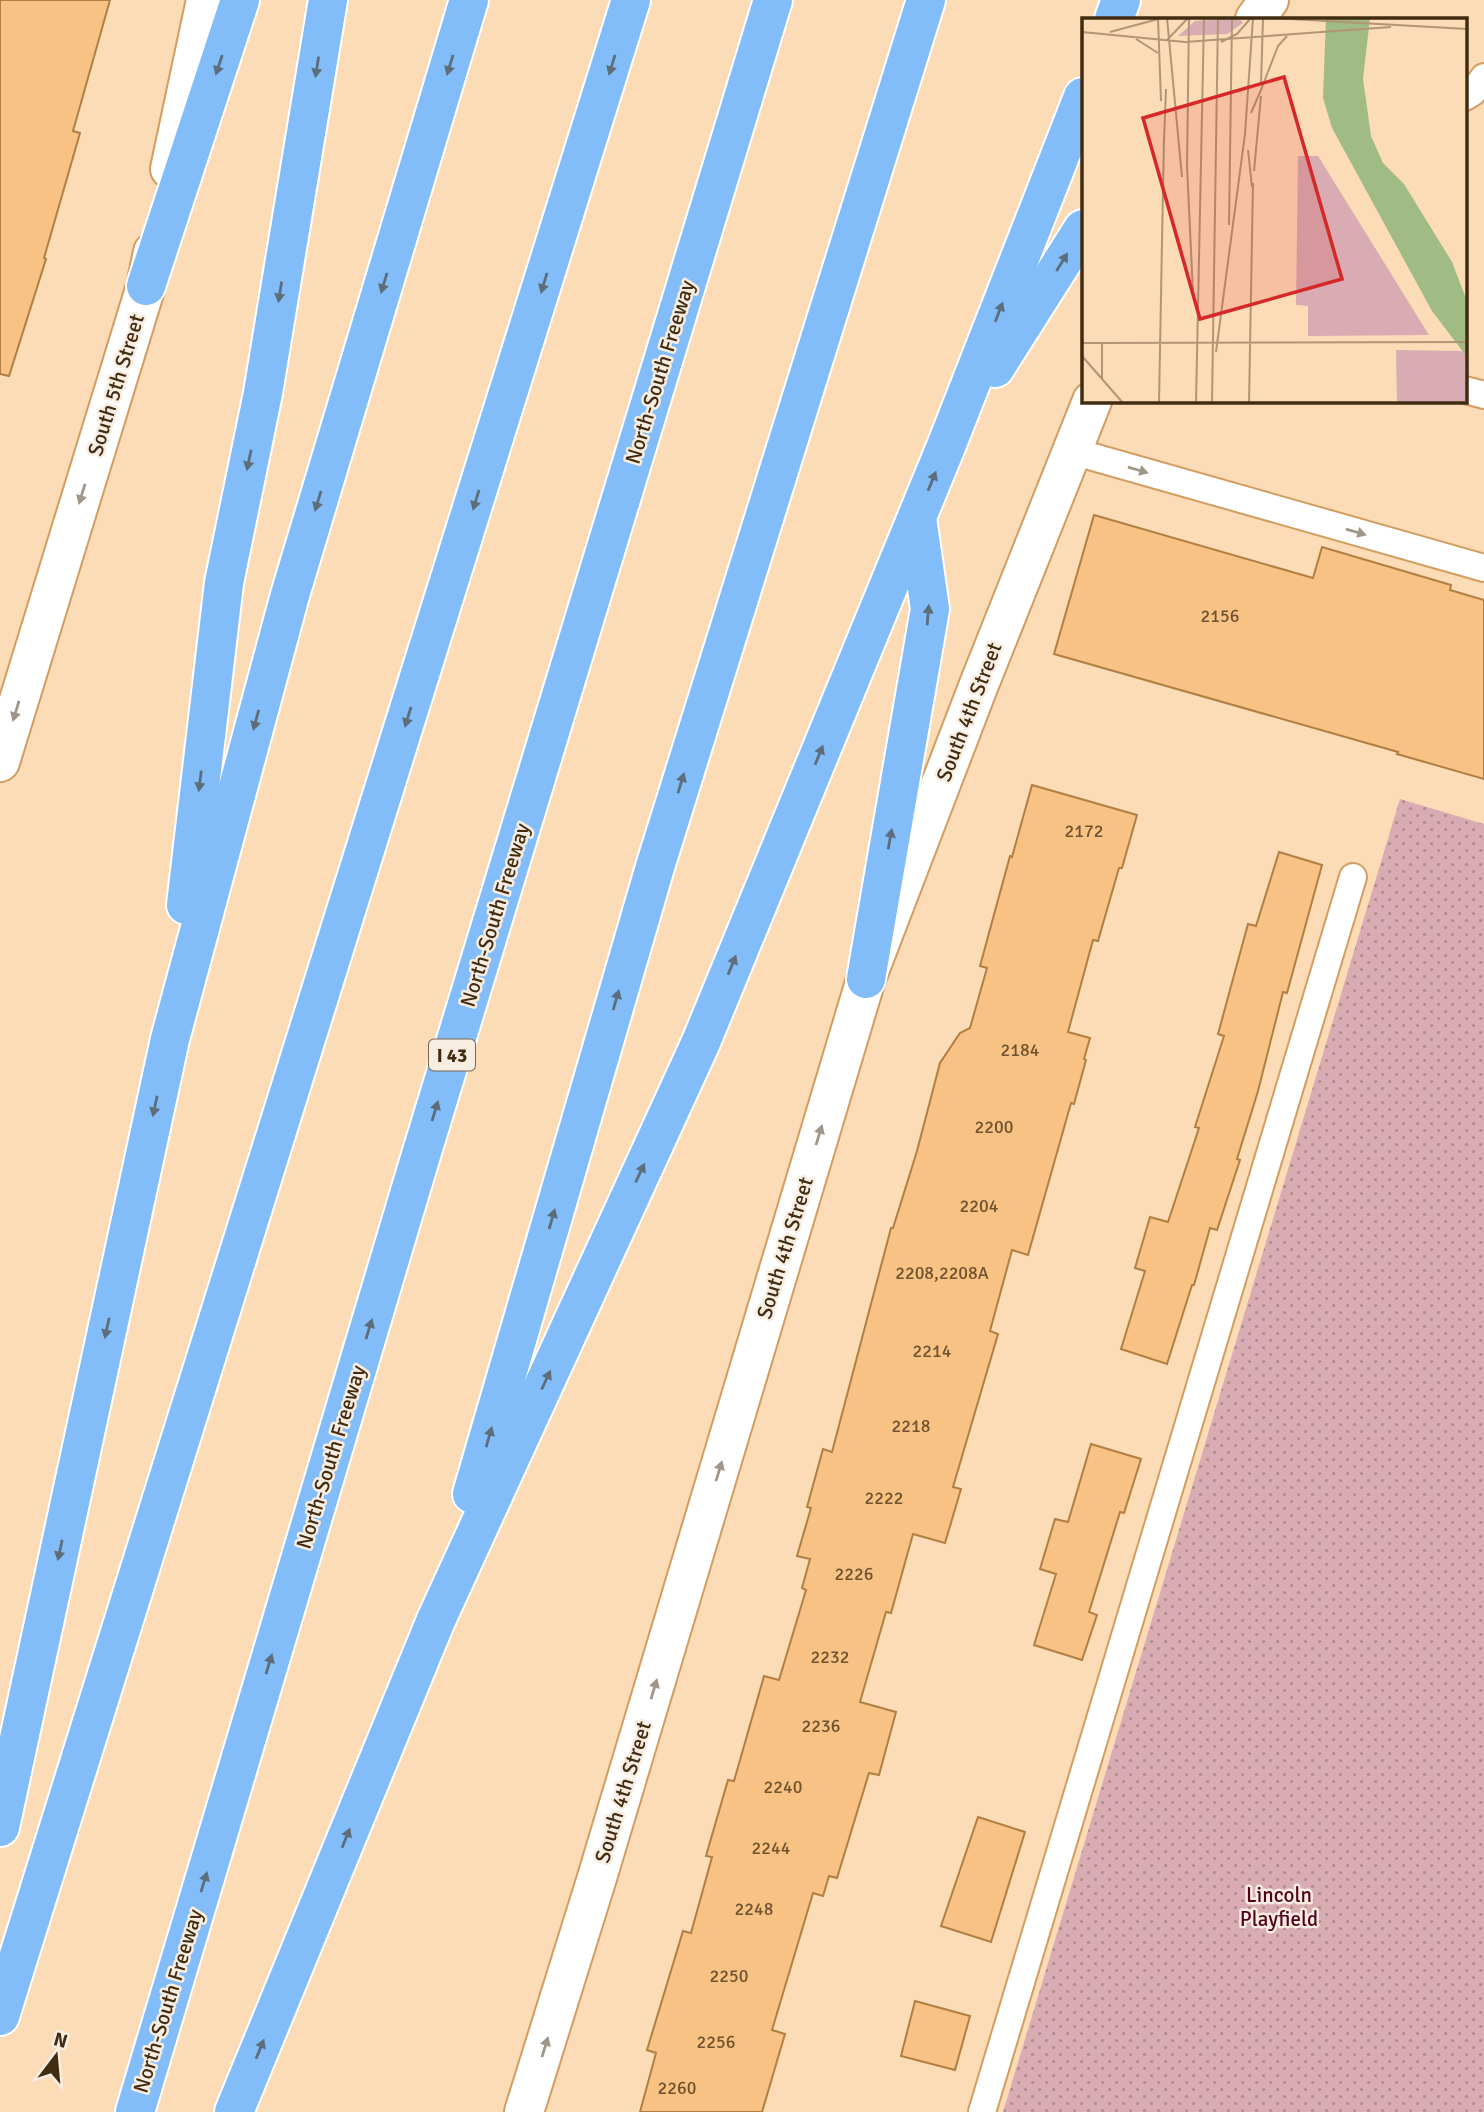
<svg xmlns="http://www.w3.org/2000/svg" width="1484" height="2112" font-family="Signika,sans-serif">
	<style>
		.park { fill: url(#park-dots) }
		.building { fill: #f8c284; stroke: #b17f41; stroke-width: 2 }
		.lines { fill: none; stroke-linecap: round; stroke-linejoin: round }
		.service-casing { stroke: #d29d60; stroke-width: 30 }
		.tertiary-casing { stroke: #d29d60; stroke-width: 42 }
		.secondary-casing { stroke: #d29d60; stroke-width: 42 }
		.motorway-casing { stroke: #fff; stroke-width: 42 }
		.service { stroke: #fff; stroke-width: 26 }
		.tertiary { stroke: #fff; stroke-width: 38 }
		.secondary { stroke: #fff; stroke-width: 38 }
		.motorway { stroke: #82bdf9; stroke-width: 38 }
		.oneway { fill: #5e6d7a }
		.oneway2 { fill: #a09688 }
		.labels { text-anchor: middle; stroke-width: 5; stroke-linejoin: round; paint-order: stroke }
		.number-label { font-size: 18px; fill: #6f522e }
		.shield { fill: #f8ede1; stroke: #786650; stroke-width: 2 }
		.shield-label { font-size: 19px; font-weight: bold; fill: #412c12 }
		.street-label { font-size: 21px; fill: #412c12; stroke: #f8ede1 }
		.park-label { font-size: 21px; fill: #52011d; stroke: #f8ede1 }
		.inset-road { fill: none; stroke: #b19575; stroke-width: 2 }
		.view { fill: #d62828; fill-opacity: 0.15; stroke: #d62828; stroke-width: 3.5 }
		.inset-edge { fill: none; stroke: #412c12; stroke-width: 3.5 }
	</style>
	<defs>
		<pattern id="park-dots" width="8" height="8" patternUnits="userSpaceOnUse" patternTransform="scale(1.75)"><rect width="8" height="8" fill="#d8acb2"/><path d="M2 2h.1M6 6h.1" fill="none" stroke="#b18c8f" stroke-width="1.8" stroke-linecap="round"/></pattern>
	</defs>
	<rect width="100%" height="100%" fill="#fcdbb7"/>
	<!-- park -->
	<path class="park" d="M1400,799L1484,824V2112H1003Z"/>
	<!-- building -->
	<g class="building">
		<path d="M0,0H110L73,131L80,133L44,258L46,259L9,376L0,374Z"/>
		<path d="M1094,515L1313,578L1322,547L1451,585L1450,590L1484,600V779L1397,754L1398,752L1054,654Z"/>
		<path d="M1032,785L1137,815L1122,868H1119L1098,941L1093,940L1068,1032L1090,1038L1084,1059L1086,1060L1074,1104L1071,1103L1028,1255L1012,1250L990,1331L998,1334L953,1487L961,1489L945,1543L913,1534L891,1613L886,1612L860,1702L896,1712L879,1775L869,1773L837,1878L829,1876L823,1896L813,1893L772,2030L785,2034L762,2112H640L656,2053L647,2050L683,1931L691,1933L712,1857L706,1856L728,1780L734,1781L764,1676L779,1680L806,1590L802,1588L810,1559L797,1556L811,1508L807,1507L823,1449L832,1452L891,1228H893L917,1151L940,1063L960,1033L970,1028L987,968L980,966L1010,856L1012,857Z"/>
		<path d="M1279,852L1322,865L1287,993L1283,992L1258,1091L1237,1159L1240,1160L1217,1230L1210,1228L1194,1285H1192L1167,1364L1121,1349L1145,1271L1135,1268L1150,1217L1168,1222L1199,1128L1195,1127L1224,1036L1218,1034L1248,924L1256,926Z"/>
		<path d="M1091,1444L1141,1459L1124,1513L1120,1512L1089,1612L1097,1615L1082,1660L1034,1645L1056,1574L1040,1569L1055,1519L1068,1522Z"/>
		<path d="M978,1817L1025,1832L991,1942L941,1926Z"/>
		<path d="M915,2001L970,2016L955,2070L901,2056Z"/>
	</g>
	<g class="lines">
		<defs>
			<g id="service">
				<path d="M1465,97L1473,92L1484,77"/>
				<path d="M1465,390L1484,395"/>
				<path d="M1072,451L1484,568"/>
				<path d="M982,2112L1353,877"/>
			</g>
			<g id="tertiary">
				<path d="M170,169L206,0"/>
				<path d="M0,762L146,286L153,252"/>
				<path d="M524,2112L596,1881L866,979L978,687L1092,401"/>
			</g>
			<path id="secondary" d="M1255,19L1269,0"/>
			<g id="motorway">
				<path d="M1114,19L1121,0"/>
				<path d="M146,286L240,0"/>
				<path d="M995,368L1083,229"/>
				<path d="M186,905L224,583L263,393L328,0"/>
				<path d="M866,979L930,609L917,518"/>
				<path d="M472,1494L655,867L926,0"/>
				<path d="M0,1827L170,1039L290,595L469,0"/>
				<path d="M0,2016L631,0"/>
				<path d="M135,2112L418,1165L773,0"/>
				<path d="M234,2112L436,1620L701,1042L947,444L1083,97"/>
			</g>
		</defs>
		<!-- service casing -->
		<use href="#service" class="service-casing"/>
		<!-- tertiary casing -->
		<use href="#tertiary" class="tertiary-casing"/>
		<!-- secondary casing -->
		<use href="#secondary" class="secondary-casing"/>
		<!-- motorway casing -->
		<use href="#motorway" class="motorway-casing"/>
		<!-- service -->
		<use href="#service" class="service"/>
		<!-- tertiary -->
		<use href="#tertiary" class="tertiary"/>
		<!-- secondary -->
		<use href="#secondary" class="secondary"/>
		<!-- motorway -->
		<use href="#motorway" class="motorway"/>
	</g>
	<!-- one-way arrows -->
	<defs><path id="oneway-solid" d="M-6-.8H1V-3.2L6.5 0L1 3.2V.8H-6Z" transform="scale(1.75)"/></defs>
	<g class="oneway">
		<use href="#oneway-solid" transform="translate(219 65) rotate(108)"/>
		<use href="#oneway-solid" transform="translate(450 65) rotate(107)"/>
		<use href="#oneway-solid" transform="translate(612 65) rotate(107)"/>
		<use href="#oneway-solid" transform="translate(317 67) rotate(99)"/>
		<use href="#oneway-solid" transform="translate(1062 262) rotate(-58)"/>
		<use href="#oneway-solid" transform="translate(384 283) rotate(107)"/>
		<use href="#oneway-solid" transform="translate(544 283) rotate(107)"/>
		<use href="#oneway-solid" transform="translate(280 292) rotate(99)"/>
		<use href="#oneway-solid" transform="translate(999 312) rotate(-69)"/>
		<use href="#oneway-solid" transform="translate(249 460) rotate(102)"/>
		<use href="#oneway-solid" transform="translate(932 481) rotate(-68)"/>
		<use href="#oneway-solid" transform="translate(476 500) rotate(107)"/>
		<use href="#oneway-solid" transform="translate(318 501) rotate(107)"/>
		<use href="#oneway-solid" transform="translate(928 615) rotate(-85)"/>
		<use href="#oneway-solid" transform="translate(408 717) rotate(107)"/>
		<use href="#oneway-solid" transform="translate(256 720) rotate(105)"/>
		<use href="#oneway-solid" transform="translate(819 755) rotate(-68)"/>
		<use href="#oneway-solid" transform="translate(200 781) rotate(97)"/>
		<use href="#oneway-solid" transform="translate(681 783) rotate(-73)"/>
		<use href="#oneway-solid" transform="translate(890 839) rotate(-80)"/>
		<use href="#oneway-solid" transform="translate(732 965) rotate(-68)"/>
		<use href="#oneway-solid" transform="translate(616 1000) rotate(-74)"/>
		<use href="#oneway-solid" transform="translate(155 1106) rotate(102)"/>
		<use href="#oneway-solid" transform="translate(435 1111) rotate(-73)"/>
		<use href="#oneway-solid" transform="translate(640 1173) rotate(-65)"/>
		<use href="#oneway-solid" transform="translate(552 1219) rotate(-74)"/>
		<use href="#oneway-solid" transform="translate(107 1328) rotate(102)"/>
		<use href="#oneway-solid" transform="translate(369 1329) rotate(-73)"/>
		<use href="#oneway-solid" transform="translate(546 1380) rotate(-65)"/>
		<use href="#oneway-solid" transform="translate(489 1437) rotate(-74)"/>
		<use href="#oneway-solid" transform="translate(60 1550) rotate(102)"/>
		<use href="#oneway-solid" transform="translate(269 1664) rotate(-73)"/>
		<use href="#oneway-solid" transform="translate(346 1838) rotate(-68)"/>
		<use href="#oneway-solid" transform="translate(204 1882) rotate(-73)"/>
		<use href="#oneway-solid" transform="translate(260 2049) rotate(-68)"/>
	</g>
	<g class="oneway2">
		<use href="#oneway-solid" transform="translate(1138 470) rotate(16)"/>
		<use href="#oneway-solid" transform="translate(82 494) rotate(107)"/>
		<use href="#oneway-solid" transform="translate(1356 532) rotate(16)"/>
		<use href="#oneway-solid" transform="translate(16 711) rotate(107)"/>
		<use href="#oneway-solid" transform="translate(819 1135) rotate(-73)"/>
		<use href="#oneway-solid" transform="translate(719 1471) rotate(-73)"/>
		<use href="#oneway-solid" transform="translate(654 1689) rotate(-73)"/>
		<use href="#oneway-solid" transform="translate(545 2047) rotate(-73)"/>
	</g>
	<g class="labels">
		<!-- number labels -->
		<g class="number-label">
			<text x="1220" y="622">2156</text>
			<text x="1084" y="837">2172</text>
			<text x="1020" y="1056">2184</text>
			<text x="994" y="1133">2200</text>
			<text x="979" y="1212">2204</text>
			<text x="942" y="1279">2208,2208A</text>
			<text x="932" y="1357">2214</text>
			<text x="911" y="1432">2218</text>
			<text x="884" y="1504">2222</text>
			<text x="854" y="1580">2226</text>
			<text x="830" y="1663">2232</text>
			<text x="821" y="1732">2236</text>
			<text x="783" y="1793">2240</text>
			<text x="771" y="1854">2244</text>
			<text x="754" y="1915">2248</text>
			<text x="729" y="1982">2250</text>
			<text x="716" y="2048">2256</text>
			<text x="677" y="2094">2260</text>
		</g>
		<!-- shield labels -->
		<rect class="shield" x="429" y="1039.5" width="46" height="31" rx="5"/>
		<g class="shield-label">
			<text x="452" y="1062">I 43</text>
		</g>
		<!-- street labels -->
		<g class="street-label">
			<text transform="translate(660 372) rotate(-73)" y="7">North-South Freeway</text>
			<text transform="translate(116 385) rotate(-73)" y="7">South 5th Street</text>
			<text transform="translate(969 712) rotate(-69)" y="7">South 4th Street</text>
			<text transform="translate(495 915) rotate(-73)" y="7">North-South Freeway</text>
			<text transform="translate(785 1248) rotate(-73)" y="7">South 4th Street</text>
			<text transform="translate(331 1457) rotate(-73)" y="7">North-South Freeway</text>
			<text transform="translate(623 1792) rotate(-73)" y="7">South 4th Street</text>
			<text transform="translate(168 2001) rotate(-73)" y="7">North-South Freeway</text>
		</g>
		<!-- park labels -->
		<g class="park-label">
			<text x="1279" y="1902">Lincoln<tspan x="1279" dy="24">Playfield</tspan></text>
		</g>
	</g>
	<!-- overview -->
	<g transform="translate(1082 18)">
		<rect width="385" height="385" fill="#fcdbb7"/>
		<path d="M157,0L161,5L145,16L96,18L113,3Z" fill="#d8acb2"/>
		<path d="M216,138H236L347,317L226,318V288L214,287ZM314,332L381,333L385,339V385H315Z" fill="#d8acb2"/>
		<path d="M244,0H288L281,61L289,118L301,145L322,166L370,244L385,283V339L350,293L250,110L241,80Z" fill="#a0bb84"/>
		<path class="inset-road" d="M76,0L79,83M85,0L100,159M107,0L105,148L111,275M191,0L385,11M0,14L103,24L309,9M28,14L80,0M54,21L76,35M85,22L106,0M139,24L155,16L169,0M179,66L181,0M179,72L196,28L205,18M169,95L179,72M82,123L84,71M166,132L170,169M172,153L179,78M147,207L150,0M0,325H20V360M20,325L385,324M134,334L163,116L171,0M0,338L41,385M77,385L82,119M114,385L122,0M130,385L136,0M167,385L171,165"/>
		<path class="view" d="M202,59L260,261L118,301L61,100Z"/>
		<rect width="385" height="385" class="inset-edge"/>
	</g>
	<!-- north arrow -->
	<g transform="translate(56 2056) rotate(16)" stroke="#f8ede1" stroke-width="5" paint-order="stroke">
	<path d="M0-5L12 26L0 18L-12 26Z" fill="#412c12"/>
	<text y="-10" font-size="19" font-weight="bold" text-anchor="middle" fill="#412c12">N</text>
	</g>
</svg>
